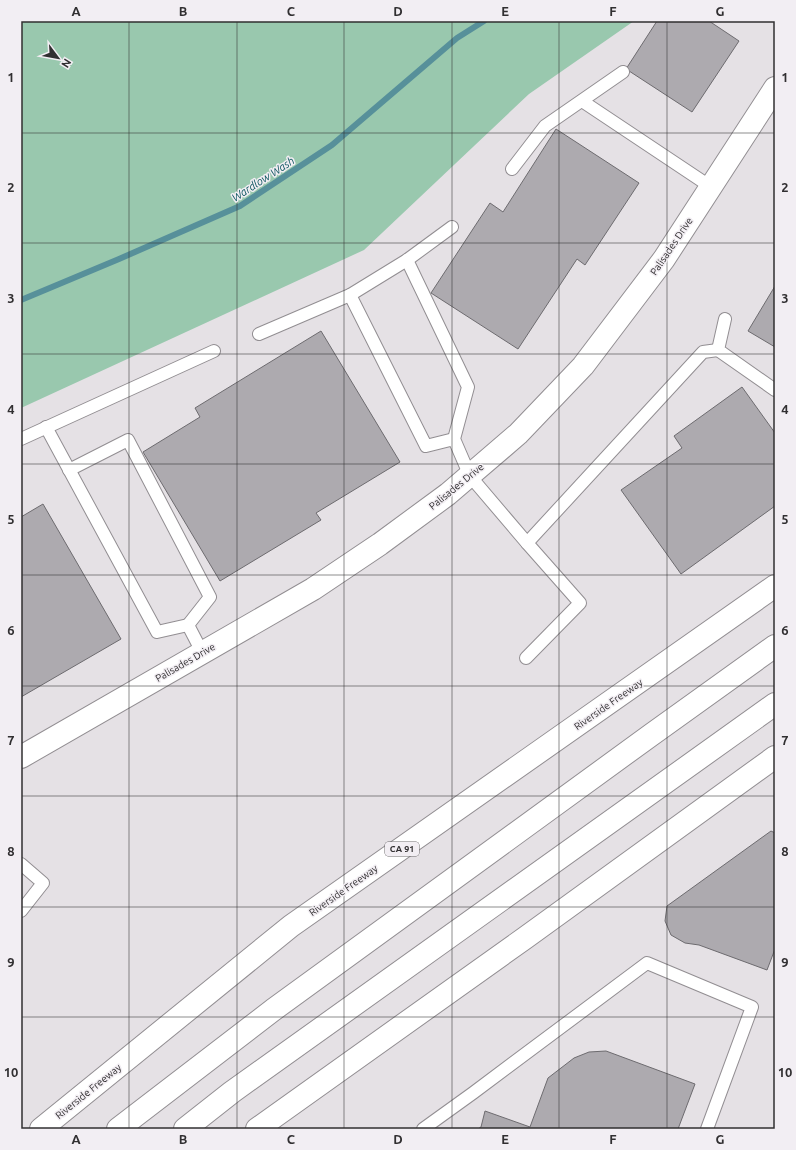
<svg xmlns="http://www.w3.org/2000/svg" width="796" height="1150" font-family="Ubuntu,sans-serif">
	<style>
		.green { fill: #99c8ae }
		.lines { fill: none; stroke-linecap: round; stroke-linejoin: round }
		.stream { stroke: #57909a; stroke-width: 6 }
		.building { fill: #adaaaf; stroke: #6d6b6f }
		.service-casing { stroke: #928e92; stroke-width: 14 }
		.tertiary-casing { stroke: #928e92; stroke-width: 24 }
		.motorway-casing { stroke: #928e92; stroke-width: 24 }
		.service { stroke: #fff; stroke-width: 12 }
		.tertiary { stroke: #fff; stroke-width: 22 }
		.motorway { stroke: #fff; stroke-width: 22 }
		.grid { fill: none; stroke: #312f31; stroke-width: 1; stroke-opacity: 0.55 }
		.labels { text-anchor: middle; stroke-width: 3; stroke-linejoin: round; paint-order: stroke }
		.shield { fill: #f2eef3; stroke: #6b686b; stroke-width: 1 }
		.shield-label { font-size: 9px; font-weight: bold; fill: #312f31 }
		.street-label { font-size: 10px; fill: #312f31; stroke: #f2eef3 }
		.water-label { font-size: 11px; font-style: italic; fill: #0d5660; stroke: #f2eef3 }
		.neatline { fill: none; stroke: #312f31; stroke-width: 1.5 }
		.grid-label { font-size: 13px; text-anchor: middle; font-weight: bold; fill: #312f31 }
	</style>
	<rect width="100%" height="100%" fill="#e5e1e5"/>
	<!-- green -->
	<path class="green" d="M21,21H634L529,94L364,250L21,408Z"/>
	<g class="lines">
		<!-- stream -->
		<path class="stream" d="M21,300L119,259L240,206L332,145L457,38L484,21"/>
	</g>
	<!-- building -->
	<g class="building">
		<path d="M657,21H709L739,41L692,112L626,69Z"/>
		<path d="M556,129L639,183L585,265L577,259L518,349L431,293L490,203L503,212Z"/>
		<path d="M775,286V347L748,331Z"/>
		<path d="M321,331L400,462L316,513L321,520L220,581L143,452L200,417L195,408Z"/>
		<path d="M742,387L775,433V506L681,574L621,490L682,448L674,436Z"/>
		<path d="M43,504L121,639L21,697V517Z"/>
		<path d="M771,831L775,833V949L767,970L699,945L685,943L671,935L665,921L667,906Z"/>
		<path d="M606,1051L695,1084L678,1129H478L481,1127L485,1111L530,1127L548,1078L574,1058L589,1052Z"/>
	</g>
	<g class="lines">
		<defs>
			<g id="service">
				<path d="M582,101L711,187"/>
				<path d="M512,169L545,126L623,72"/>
				<path d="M407,260L468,387L454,439L470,476L527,543"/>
				<path d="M350,295L426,446L454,439"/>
				<path d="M725,319L718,350L775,390"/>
				<path d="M259,334L350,295L407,260L452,227"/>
				<path d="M46,427L157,632L188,625"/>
				<path d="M21,439L214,351"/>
				<path d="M69,470L128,440L210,597L188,625L202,652"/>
				<path d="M526,658L580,603L527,543L703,352L718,350"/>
				<path d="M21,864L43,883L21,911"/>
				<path d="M423,1129L473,1093L647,963L752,1007L707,1129"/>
			</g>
			<path id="tertiary" d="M21,757L313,589L380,544L448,494L518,434L583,366L664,259L775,88"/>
			<g id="motorway">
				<path d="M41,1129L291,926L775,586"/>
				<path d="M118,1129L273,1010L651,735L775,646"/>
				<path d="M185,1129L232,1092L775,704"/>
				<path d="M257,1129L525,938L775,757"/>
			</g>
		</defs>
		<!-- service casing -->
		<use href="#service" class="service-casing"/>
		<!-- tertiary casing -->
		<use href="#tertiary" class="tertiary-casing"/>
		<!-- motorway casing -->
		<use href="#motorway" class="motorway-casing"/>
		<!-- service -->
		<use href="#service" class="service"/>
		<!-- tertiary -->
		<use href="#tertiary" class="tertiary"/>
		<!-- motorway -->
		<use href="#motorway" class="motorway"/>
	</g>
	<!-- grid -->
	<path class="grid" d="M129,21V1129M237,21V1129M344,21V1129M452,21V1129M559,21V1129M667,21V1129M21,133H775M21,243H775M21,354H775M21,464H775M21,575H775M21,686H775M21,796H775M21,907H775M21,1017H775"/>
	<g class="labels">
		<!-- shield labels -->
		<rect class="shield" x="385" y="842" width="34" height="14" rx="3"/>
		<g class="shield-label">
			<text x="402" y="852">CA 91</text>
		</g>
		<!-- street labels -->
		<g class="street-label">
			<text transform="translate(671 246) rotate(-56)" y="4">Palisades Drive</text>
			<text transform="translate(456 486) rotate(-39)" y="4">Palisades Drive</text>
			<text transform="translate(185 662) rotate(-30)" y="4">Palisades Drive</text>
			<text transform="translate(608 704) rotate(-35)" y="4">Riverside Freeway</text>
			<text transform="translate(343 890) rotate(-35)" y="4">Riverside Freeway</text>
			<text transform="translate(88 1091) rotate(-39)" y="4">Riverside Freeway</text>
		</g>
		<!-- water labels -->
		<g class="water-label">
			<text transform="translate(263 179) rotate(-33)" y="4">Wardlow Wash</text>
		</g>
	</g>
	<!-- border -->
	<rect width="796" height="1150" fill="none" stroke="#f2eef3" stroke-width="44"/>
	<!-- north arrow -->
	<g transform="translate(58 58) rotate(122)" stroke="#f2eef3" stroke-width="3" paint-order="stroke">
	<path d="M0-3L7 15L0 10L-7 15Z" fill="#312f31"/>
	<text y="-6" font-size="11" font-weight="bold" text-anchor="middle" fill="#312f31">N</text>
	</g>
	<rect x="22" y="22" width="752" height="1106" class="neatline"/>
	<g class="grid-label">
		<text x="76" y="16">A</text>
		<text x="183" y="16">B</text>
		<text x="291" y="16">C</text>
		<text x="398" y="16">D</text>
		<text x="505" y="16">E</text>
		<text x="613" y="16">F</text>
		<text x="720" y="16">G</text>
		<text x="11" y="82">1</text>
		<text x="785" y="82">1</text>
		<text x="11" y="192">2</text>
		<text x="785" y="192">2</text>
		<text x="11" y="303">3</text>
		<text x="785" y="303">3</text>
		<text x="11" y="414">4</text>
		<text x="785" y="414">4</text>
		<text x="11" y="524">5</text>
		<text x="785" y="524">5</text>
		<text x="11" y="635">6</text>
		<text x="785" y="635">6</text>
		<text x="11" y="745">7</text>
		<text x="785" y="745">7</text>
		<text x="11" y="856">8</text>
		<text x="785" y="856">8</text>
		<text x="11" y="967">9</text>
		<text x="785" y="967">9</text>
		<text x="11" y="1077">10</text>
		<text x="785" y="1077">10</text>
		<text x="76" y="1144">A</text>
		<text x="183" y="1144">B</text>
		<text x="291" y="1144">C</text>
		<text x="398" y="1144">D</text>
		<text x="505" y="1144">E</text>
		<text x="613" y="1144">F</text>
		<text x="720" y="1144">G</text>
	</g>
</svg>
